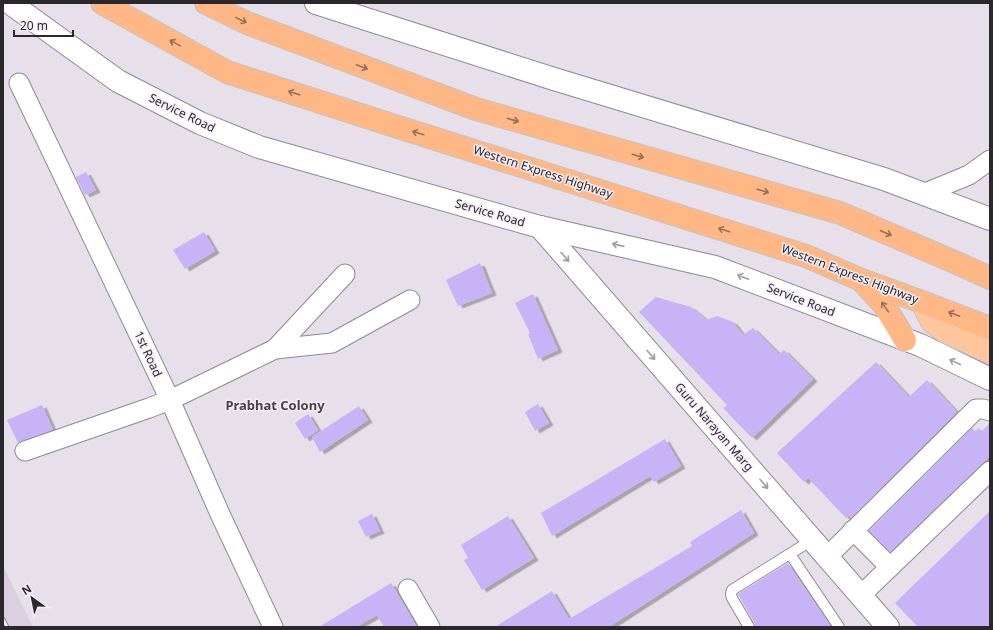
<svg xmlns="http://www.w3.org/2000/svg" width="993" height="630" font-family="'Noto Sans',sans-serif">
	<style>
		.built { fill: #dbd0e0 }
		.building { fill: #c8b3f6; filter: url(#shadow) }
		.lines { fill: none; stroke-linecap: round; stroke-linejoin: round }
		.service-casing { stroke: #8f8993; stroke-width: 12 }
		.minor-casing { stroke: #8f8993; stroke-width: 21 }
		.tertiary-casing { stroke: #8f8993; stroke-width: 24 }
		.trunk-casing { stroke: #c3c3c4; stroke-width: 24 }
		.motorway-casing { stroke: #c3c3c4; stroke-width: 24 }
		.service { stroke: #fff; stroke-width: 10 }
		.minor { stroke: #fff; stroke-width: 19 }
		.tertiary { stroke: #fff; stroke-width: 22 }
		.trunk { stroke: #ffc69e; stroke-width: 22 }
		.motorway { stroke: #ffb885; stroke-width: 22 }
		.rail-casing { stroke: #6f6b72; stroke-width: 4.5 }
		.rail { stroke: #f4eef8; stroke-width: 3; stroke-dasharray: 9; stroke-linecap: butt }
		.oneway { stroke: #947058 }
		.oneway2 { stroke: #9f9ea0 }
		.labels { text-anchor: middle; stroke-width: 3; stroke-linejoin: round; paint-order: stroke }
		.street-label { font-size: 12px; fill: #2a282c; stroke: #f4eef8 }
		.neighbourhood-label { font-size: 13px; font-weight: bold; fill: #48424b; stroke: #f4eef8 }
	</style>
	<defs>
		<filter id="shadow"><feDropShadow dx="4.5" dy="2.5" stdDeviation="0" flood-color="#0004"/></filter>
	</defs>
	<rect width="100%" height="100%" fill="#e7e0eb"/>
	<!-- built -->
	<path class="built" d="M3,566L33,627H3Z"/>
	<!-- building -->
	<g class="building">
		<path d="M86,172L96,190L85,195L76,177Z"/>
		<path d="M204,232L215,251L185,269L173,250Z"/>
		<path d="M480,263L492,293L458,306L446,280Z"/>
		<path d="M533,294L558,350L538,359L528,334L530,333L515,303Z"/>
		<path d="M656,297L691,307L707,320L717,316L733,322L743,335L753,328L779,354L784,350L813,379L752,438L723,408L727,405L639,312Z"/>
		<path d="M876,362L909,397L927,380L957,412L851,518L849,515L846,518L808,478L804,482L777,453Z"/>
		<path d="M538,404L549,423L535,431L525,412Z"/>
		<path d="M42,405L53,430L21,441L18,443L7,420Z"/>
		<path d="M359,406L368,420L320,452L312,437Z"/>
		<path d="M308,414L318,430L305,439L295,423Z"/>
		<path d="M990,423V456L890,552L869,531L972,428L975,431L979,428L982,431Z"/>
		<path d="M665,439L681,466L654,482L650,476L552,536L541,513Z"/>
		<path d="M741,510L754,533L609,627H495L552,591L569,619L692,546L690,542Z"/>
		<path d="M990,511V627H918L895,603Z"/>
		<path d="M372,514L380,531L366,537L358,521Z"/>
		<path d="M508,516L534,558L482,590L464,560L468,558L461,545Z"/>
		<path d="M788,563L831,627H755V624L738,594Z"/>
		<path d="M391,583L417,627H384L377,615L356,627H319Z"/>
	</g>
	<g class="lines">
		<defs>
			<g id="service">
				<path d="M790,554L839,627"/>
				<path d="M749,627L732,598L731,594L732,590L812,540"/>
			</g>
			<g id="minor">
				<path d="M19,83L170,400L220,514L273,627"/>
				<path d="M923,194L969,175L990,160"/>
				<path d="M275,349L332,343L410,300"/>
				<path d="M25,451L149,408L170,400L275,349L345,274"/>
				<path d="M853,530L890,567"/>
				<path d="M827,557L976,409H983L990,411"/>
				<path d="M408,589L430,627"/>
				<path d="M860,596L990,471"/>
			</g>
			<g id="tertiary">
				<path d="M10,3L118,81L200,123L259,147L540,227L715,267L920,345L990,379"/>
				<path d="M316,3L554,79L884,179L990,219"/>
				<path d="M540,227L888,627"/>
			</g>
			<path id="trunk" d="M922,302L932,322L946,332L990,352"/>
			<g id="motorway">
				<path d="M102,3L227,72L398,127L806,256L859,279L922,302L990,328"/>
				<path d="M206,3L247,23L476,109L840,213L957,263L990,278"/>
				<path d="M862,281L884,305L905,340"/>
			</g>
		</defs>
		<!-- service casing -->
		<use href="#service" class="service-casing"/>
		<!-- minor casing -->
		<use href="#minor" class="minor-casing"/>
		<!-- tertiary casing -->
		<use href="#tertiary" class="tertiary-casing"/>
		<!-- trunk casing -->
		<use href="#trunk" class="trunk-casing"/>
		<!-- motorway casing -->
		<use href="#motorway" class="motorway-casing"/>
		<!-- service -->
		<use href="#service" class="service"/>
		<!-- minor -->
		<use href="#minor" class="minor"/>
		<!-- tertiary -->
		<use href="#tertiary" class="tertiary"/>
		<!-- trunk -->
		<use href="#trunk" class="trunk"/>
		<!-- motorway -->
		<use href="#motorway" class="motorway"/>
		<defs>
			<path id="rail" d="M3,619L7,627"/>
		</defs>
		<!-- rail casing -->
		<use href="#rail" class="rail-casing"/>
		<!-- rail -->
		<use href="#rail" class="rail"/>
	</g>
	<!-- one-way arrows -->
	<defs><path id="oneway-shaft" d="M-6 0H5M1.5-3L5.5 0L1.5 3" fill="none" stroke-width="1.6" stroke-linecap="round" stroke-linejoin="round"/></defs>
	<g class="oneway">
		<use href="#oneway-shaft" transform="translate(241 20) rotate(26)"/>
		<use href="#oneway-shaft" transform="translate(175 43) rotate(-151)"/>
		<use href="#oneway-shaft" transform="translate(362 67) rotate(21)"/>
		<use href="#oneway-shaft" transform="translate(294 93) rotate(-162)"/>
		<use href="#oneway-shaft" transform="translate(513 120) rotate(16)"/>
		<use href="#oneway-shaft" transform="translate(418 133) rotate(-163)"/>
		<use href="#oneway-shaft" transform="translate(638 156) rotate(16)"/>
		<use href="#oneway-shaft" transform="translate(763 191) rotate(16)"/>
		<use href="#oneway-shaft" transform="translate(724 230) rotate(-162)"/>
		<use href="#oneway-shaft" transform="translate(886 233) rotate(23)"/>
		<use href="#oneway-shaft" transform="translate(885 307) rotate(-125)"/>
		<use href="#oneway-shaft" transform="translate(954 314) rotate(-159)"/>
	</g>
	<g class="oneway2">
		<use href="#oneway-shaft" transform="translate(618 245) rotate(-167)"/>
		<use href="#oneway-shaft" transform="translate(565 257) rotate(49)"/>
		<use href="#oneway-shaft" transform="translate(743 277) rotate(-159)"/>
		<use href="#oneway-shaft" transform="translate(651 355) rotate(49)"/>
		<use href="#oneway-shaft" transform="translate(955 362) rotate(-155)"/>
		<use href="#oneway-shaft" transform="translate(764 484) rotate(49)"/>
	</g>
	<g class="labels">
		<!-- street labels -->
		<g class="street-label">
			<text transform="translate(182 113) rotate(26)" y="4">Service Road</text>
			<text transform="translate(543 172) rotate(18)" y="4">Western Express Highway</text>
			<text transform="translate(490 213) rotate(16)" y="4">Service Road</text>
			<text transform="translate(850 274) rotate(21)" y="4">Western Express Highway</text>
			<text transform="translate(801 300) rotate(21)" y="4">Service Road</text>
			<text transform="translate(148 354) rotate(65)" y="4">1st Road</text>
			<text transform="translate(714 427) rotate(49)" y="4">Guru Narayan Marg</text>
		</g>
		<!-- neighbourhood labels -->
		<g class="neighbourhood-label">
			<text x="275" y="410">Prabhat Colony</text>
		</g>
	</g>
	<!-- border -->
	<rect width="993" height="630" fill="none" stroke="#2a282c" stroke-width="8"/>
	<!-- north arrow -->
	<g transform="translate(32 598) rotate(327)" stroke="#f4eef8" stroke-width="3" paint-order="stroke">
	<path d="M0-3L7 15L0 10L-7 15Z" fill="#2a282c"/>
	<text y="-6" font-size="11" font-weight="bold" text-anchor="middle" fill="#2a282c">N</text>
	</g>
	<!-- scale -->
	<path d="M14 30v6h59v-6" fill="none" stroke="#2a282c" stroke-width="2"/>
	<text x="20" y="30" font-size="12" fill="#2a282c" stroke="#f4eef8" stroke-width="3" paint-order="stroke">20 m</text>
</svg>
